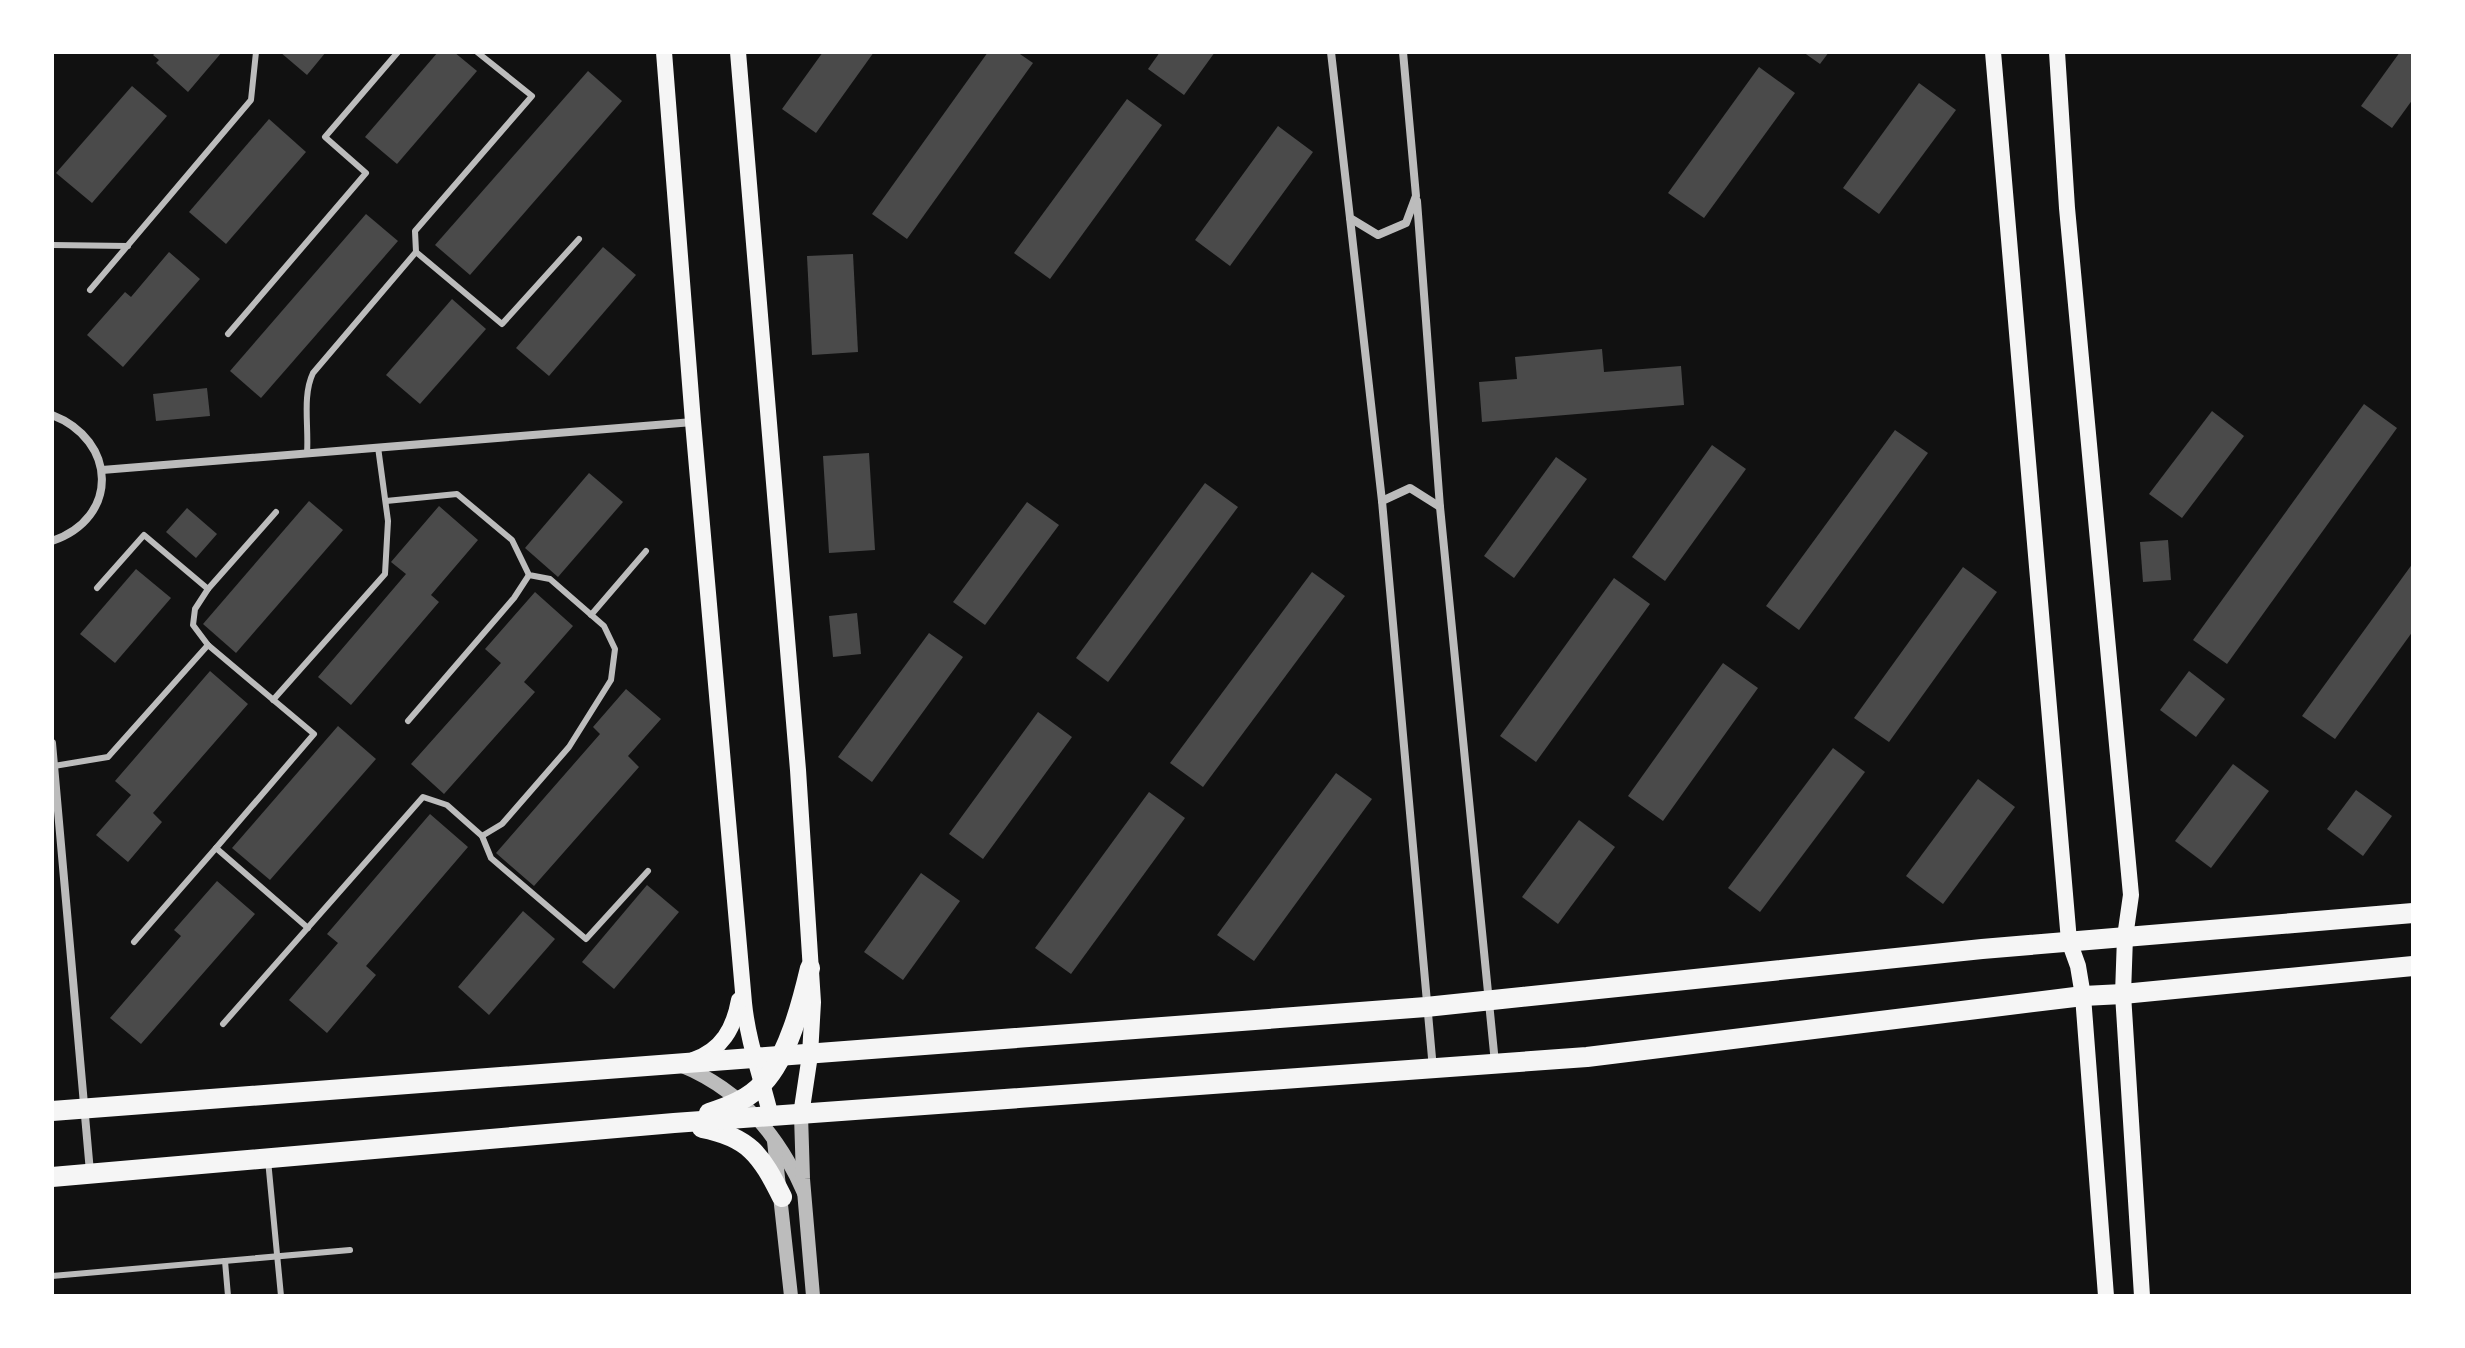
<svg xmlns="http://www.w3.org/2000/svg" width="2465" height="1348" font-family="'IBM Plex Sans',sans-serif">
	<style>
		.building { fill: #4a4a4a }
		.lines { fill: none; stroke-linecap: round; stroke-linejoin: round }
		.service { stroke: #bcbcbc; stroke-width: 6 }
		.minor { stroke: #bcbcbc; stroke-width: 8 }
		.tertiary { stroke: #bcbcbc; stroke-width: 14 }
		.secondary { stroke: #f5f5f5; stroke-width: 16 }
		.primary { stroke: #f5f5f5; stroke-width: 20 }
	</style>
	<rect width="100%" height="100%" fill="#111"/>
	<!-- building -->
	<g class="building">
		<path d="M156,52H222L188,92L156,63L159,60L153,55Z"/>
		<path d="M280,52H326L307,75Z"/>
		<path d="M438,52H454L477,71L397,164L365,137Z"/>
		<path d="M823,52H874L816,133L782,109Z"/>
		<path d="M988,52H1017L1033,63L907,239L872,214Z"/>
		<path d="M1160,52H1215L1184,95L1148,69Z"/>
		<path d="M1803,52H1829L1820,64Z"/>
		<path d="M2400,52H2413V99L2392,128L2361,106Z"/>
		<path d="M1759,67L1795,93L1704,218L1668,193Z"/>
		<path d="M588,71L622,101L470,275L435,245Z"/>
		<path d="M1919,83L1956,110L1879,214L1843,188Z"/>
		<path d="M132,86L167,116L92,203L56,173Z"/>
		<path d="M1127,99L1162,125L1050,279L1014,253Z"/>
		<path d="M269,119L306,152L226,244L189,212Z"/>
		<path d="M1278,126L1313,152L1230,266L1195,240Z"/>
		<path d="M366,214L398,241L261,398L230,371Z"/>
		<path d="M603,247L636,275L549,376L516,348Z"/>
		<path d="M169,252L200,279L123,367L87,335L125,292L131,297Z"/>
		<path d="M853,254L858,352L812,355L807,256Z"/>
		<path d="M452,299L486,329L420,404L386,375Z"/>
		<path d="M1602,349L1604,372L1681,366L1684,405L1482,422L1479,382L1517,379L1515,357Z"/>
		<path d="M207,388L210,416L156,421L153,394Z"/>
		<path d="M2364,404L2397,428L2227,664L2193,640Z"/>
		<path d="M2212,411L2244,436L2182,518L2149,494Z"/>
		<path d="M1895,430L1928,453L1799,630L1766,606Z"/>
		<path d="M1712,445L1746,469L1665,581L1632,557Z"/>
		<path d="M869,453L875,550L829,553L823,456Z"/>
		<path d="M1556,457L1587,479L1514,578L1484,556Z"/>
		<path d="M589,473L623,502L558,577L525,548Z"/>
		<path d="M1205,483L1238,507L1108,682L1076,658Z"/>
		<path d="M309,501L343,530L236,653L203,624Z"/>
		<path d="M1027,502L1059,525L985,625L953,602Z"/>
		<path d="M439,506L478,540L431,595L439,602L351,705L318,677L406,574L391,562Z"/>
		<path d="M187,508L217,534L196,558L166,532Z"/>
		<path d="M2168,540L2171,580L2143,582L2140,542Z"/>
		<path d="M2413,563V631L2335,739L2302,716Z"/>
		<path d="M1963,567L1997,592L1889,742L1854,718Z"/>
		<path d="M136,569L171,598L115,663L80,634Z"/>
		<path d="M1312,572L1345,596L1203,787L1170,763Z"/>
		<path d="M1614,578L1650,604L1536,762L1500,736Z"/>
		<path d="M535,592L573,626L524,682L535,692L444,794L411,764L501,663L485,649Z"/>
		<path d="M857,613L861,654L833,657L829,616Z"/>
		<path d="M929,633L963,657L872,782L838,757Z"/>
		<path d="M1723,663L1758,688L1663,821L1628,796Z"/>
		<path d="M210,671L248,704L153,813L162,822L128,862L96,835L131,795L115,781Z"/>
		<path d="M2189,671L2225,699L2196,737L2160,710Z"/>
		<path d="M626,689L661,719L628,756L639,767L534,886L496,853L600,734L593,727Z"/>
		<path d="M1038,712L1072,737L983,859L949,834Z"/>
		<path d="M338,726L376,759L270,880L232,848Z"/>
		<path d="M1833,748L1865,772L1760,912L1728,888Z"/>
		<path d="M2233,764L2269,791L2211,868L2175,841Z"/>
		<path d="M1336,773L1372,799L1254,961L1217,935Z"/>
		<path d="M1978,779L2015,807L1943,904L1906,876Z"/>
		<path d="M2356,790L2392,816L2363,856L2327,829Z"/>
		<path d="M1149,792L1185,818L1071,974L1035,948Z"/>
		<path d="M430,814L468,847L366,966L376,975L327,1033L289,1000L338,943L327,934Z"/>
		<path d="M1579,820L1615,847L1558,924L1522,897Z"/>
		<path d="M921,873L960,901L903,980L864,952Z"/>
		<path d="M217,881L255,914L141,1044L110,1018L181,936L174,930Z"/>
		<path d="M647,885L679,912L614,989L582,962Z"/>
		<path d="M523,911L555,939L489,1015L458,987Z"/>
	</g>
	<g class="lines">
		<!-- service -->
		<g class="service">
			<path d="M477,52L532,96L415,231L416,252L502,324L579,239"/>
			<path d="M52,245L128,246"/>
			<path d="M90,290L251,100L256,52"/>
			<path d="M228,334L366,173L325,137L398,52"/>
			<path d="M307,453C309,427 302,396 313,373L416,252"/>
			<path d="M386,501L457,494L512,540L529,575L550,579L604,626L615,649L611,680L569,747L502,824L482,836"/>
			<path d="M97,588L144,535L208,589L195,609L193,625L208,645L314,734L216,848"/>
			<path d="M208,589L276,512"/>
			<path d="M591,615L646,551"/>
			<path d="M273,700L385,574L388,521L378,447"/>
			<path d="M408,721L514,598L529,575"/>
			<path d="M54,766L108,757L208,645"/>
			<path d="M134,942L216,848L308,928"/>
			<path d="M223,1024L423,797L447,805L482,836L491,858L586,939L648,871"/>
			<path d="M268,1160L281,1296"/>
			<path d="M225,1261L228,1296"/>
			<path d="M52,1276L350,1250"/>
		</g>
		<!-- minor -->
		<g class="minor">
			<path d="M1331,52L1350,218L1378,235L1406,223L1416,196L1403,52"/>
			<path d="M1417,201L1440,507"/>
			<path d="M1350,218L1382,501"/>
			<path d="M52,415C117,440 120,518 52,541"/>
			<path d="M102,470L693,422"/>
			<path d="M52,743L90,1172"/>
			<path d="M1433,1069L1382,501L1410,488L1440,507L1495,1063"/>
		</g>
		<!-- tertiary -->
		<g class="tertiary">
			<path d="M680,1065C740,1089 779,1135 804,1193"/>
			<path d="M801,1115L803,1179L813,1296"/>
			<path d="M774,1141L791,1296"/>
		</g>
		<!-- secondary -->
		<g class="secondary">
			<path d="M664,52L693,422L744,1003C748,1043 762,1079 771,1117"/>
			<path d="M738,52L798,770L813,1002L810,1055L801,1115"/>
			<path d="M1993,52L2069,941L2078,966L2083,996L2106,1296"/>
			<path d="M2057,52L2067,208L2131,895L2125,937L2123,994L2142,1296"/>
			<path d="M693,1060C722,1050 734,1028 739,1000"/>
		</g>
		<!-- primary -->
		<g class="primary">
			<path d="M52,1111L1426,1007L1982,949L2413,913"/>
			<path d="M709,1113C728,1107 749,1099 763,1083C788,1057 802,1002 810,968"/>
			<path d="M702,1128C749,1137 761,1155 782,1197"/>
			<path d="M52,1177L674,1123L1587,1057L2083,996L2123,994L2413,966"/>
		</g>
	</g>
	<!-- border -->
	<rect width="2465" height="1348" fill="none" stroke="#ffffff" stroke-width="108"/>
</svg>
